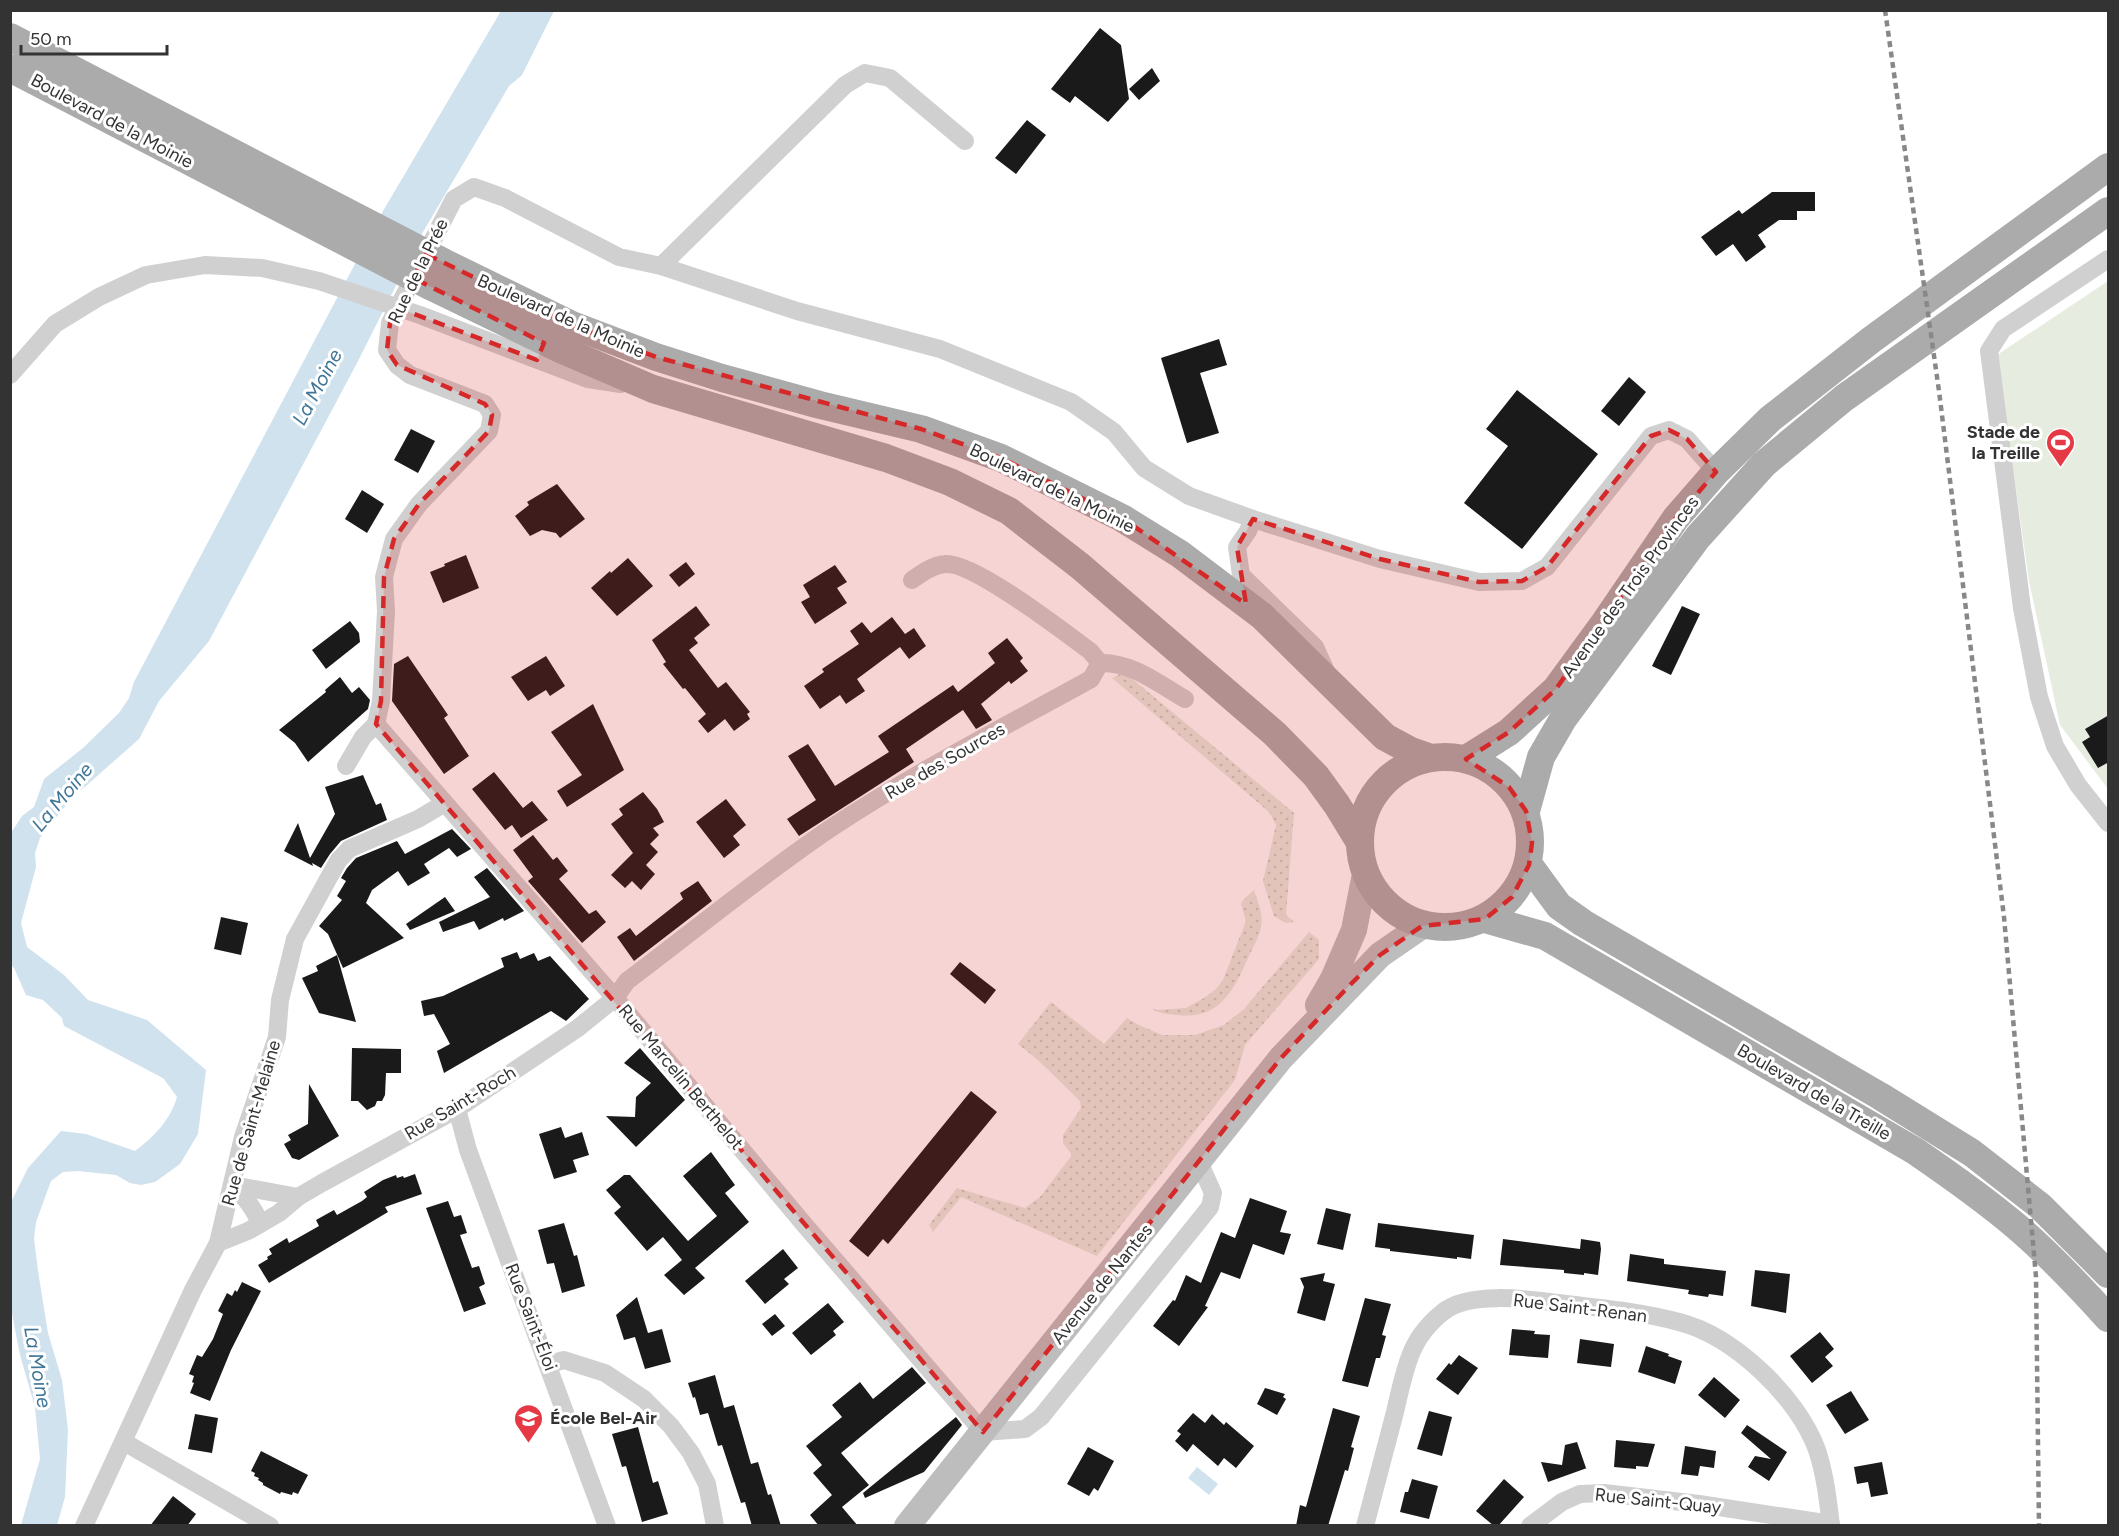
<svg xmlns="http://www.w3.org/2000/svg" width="2119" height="1536" font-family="Figtree,sans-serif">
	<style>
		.grass { fill: url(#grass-dots) }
		.park { fill: #e6ecdf }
		.water { fill: #cfe2ee }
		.building { fill: #1a1a1a }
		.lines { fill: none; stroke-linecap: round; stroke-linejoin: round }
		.minor { stroke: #d0d0d0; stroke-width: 18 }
		.secondary { stroke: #bdbdbd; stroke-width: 26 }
		.primary { stroke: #ababab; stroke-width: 28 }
		.rail { stroke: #888; stroke-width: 4.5; stroke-dasharray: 6 4.5; stroke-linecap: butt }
		.marked { fill: #d62828; fill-opacity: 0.2; stroke: #d62828; stroke-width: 4.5; stroke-dasharray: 12 8; stroke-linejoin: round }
		.labels { text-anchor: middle; stroke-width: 6; stroke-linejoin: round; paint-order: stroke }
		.street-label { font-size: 18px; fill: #333; stroke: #fff }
		.poi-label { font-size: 18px; font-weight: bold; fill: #333; stroke: #fff; text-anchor: end }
		.water-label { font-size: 20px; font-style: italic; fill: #3f7597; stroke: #fff }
	</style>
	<defs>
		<pattern id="grass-dots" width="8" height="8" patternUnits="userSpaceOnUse" patternTransform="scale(1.5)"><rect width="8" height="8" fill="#e6ecdf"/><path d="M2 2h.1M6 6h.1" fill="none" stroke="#c6cbc0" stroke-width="1.8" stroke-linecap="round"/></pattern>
	</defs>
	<rect width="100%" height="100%" fill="#fff"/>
	<!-- grass -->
	<g class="grass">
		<path d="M1124,672L1294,813L1286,915L1294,922L1286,923L1274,916L1263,881L1276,825L1269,812L1112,678Z"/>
		<path d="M1254,890C1257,900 1264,915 1261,926C1260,936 1253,947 1249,956C1234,990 1220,1020 1178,1015C1168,1014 1159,1014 1151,1008L1157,1010L1186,1008L1204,998L1216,989L1223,980L1246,921L1241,904L1243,900Z"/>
		<path d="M1309,932L1319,940V959L1245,1045L1235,1080L1097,1256L961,1197L933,1232L929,1225L957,1188L1025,1208L1040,1197L1072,1155L1063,1143V1135L1081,1108L1080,1101L1038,1060L1018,1044L1051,1002L1104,1044L1127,1018L1139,1025L1162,1035H1195L1224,1025L1244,1009Z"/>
	</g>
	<!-- park -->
	<path class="park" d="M2108,281V789L2060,725L2029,581L1997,355Z"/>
	<!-- water -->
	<g class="water">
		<path d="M501,11H554L522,75L509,86L423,232L357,363L209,641L159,701L139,739L70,800L40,838L35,853L36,867L21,923L27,947L64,975L88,1000L147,1020L206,1070L198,1134L180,1164L155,1182L141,1185L130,1183L116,1175L78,1171L63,1172L51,1181L36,1222L34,1238L38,1271L48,1333L62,1380L68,1430L65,1497L57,1525H21L40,1459L35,1407L20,1355L11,1308L10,1205L12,1200L28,1168L61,1131L86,1134L135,1151C153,1138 171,1119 177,1097L164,1079L159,1076L64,1026L62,1018L43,1000L26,995L14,968L11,964V833L22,816L34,807L44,779L83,748L119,713L129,698L134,682L383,211Z"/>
		<path d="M1197,1467L1218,1484L1209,1495L1188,1478Z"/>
	</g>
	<!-- building -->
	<g class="building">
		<path d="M1100,28L1121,45L1129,99L1108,122L1075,96L1070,103L1051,89Z"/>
		<path d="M1152,68L1160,81L1139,100L1129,89Z"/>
		<path d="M1027,120L1046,135L1016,174L995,158Z"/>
		<path d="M1772,192H1815V211H1797V220H1779L1758,235L1766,247L1746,262L1733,244L1716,256L1701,237L1739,210L1742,214Z"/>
		<path d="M1219,339L1227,365L1200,373L1219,433L1187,443L1161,358Z"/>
		<path d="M1629,377L1646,392L1619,426L1601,411Z"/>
		<path d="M1517,390L1598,454L1522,549L1464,503L1508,446L1486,429Z"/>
		<path d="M411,429L435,441L418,473L394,460Z"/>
		<path d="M557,484L585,519L560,538L556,533L542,530L530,536L515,516L529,505L527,502Z"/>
		<path d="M362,490L384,504L367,533L345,519Z"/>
		<path d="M466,555L479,588L443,603L430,572L445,566L444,564Z"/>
		<path d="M628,558L653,586L617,616L591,588L610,571L611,573Z"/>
		<path d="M686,562L695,574L679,587L669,575Z"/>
		<path d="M835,565L847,582L837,588L847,603L815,624L801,602L810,597L803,585Z"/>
		<path d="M696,606L710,625L694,638L698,643L689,650L718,688L726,682L750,712L747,714L750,719L734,731L725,719L708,733L698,721L706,714L685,688L683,689L663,664L666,662L652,640Z"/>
		<path d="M1682,606L1700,614L1671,675L1652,666Z"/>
		<path d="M892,617L905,634L914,628L926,646L909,659L900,647L857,679L865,691L846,704L840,695L820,709L804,686L824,672L822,669L859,644L850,631L862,622L871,633Z"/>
		<path d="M350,621L359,633L360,642L326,669L312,650Z"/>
		<path d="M1007,638L1023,658L1020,661L1028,671L1011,684L1009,681L981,704L992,720L976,729L963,710L906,749L914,762L799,836L787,819L816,800L788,756L808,744L835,786L889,752L878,736L953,685L958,692L995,663L988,653Z"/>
		<path d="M408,656L448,715L444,718L469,756L444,774L392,701L394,664Z"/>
		<path d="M546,656L565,686L550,696L546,690L528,701L511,677Z"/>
		<path d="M340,677L352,693L359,687L370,700L368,709L308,762L295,743L279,730L326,692L325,690Z"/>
		<path d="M593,704L624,770L567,807L557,791L582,775L551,732Z"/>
		<path d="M2109,715V762L2098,768L2082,742L2090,737L2085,729Z"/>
		<path d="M494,772L523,808L532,801L548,820L521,838L512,825L505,830L472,789Z"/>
		<path d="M363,775L376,805L381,803L387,820L341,841L330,854L321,868L312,863L313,866L284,851L298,823L310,858L335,814L325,787Z"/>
		<path d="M643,792L657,809L664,822L653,828L659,835L650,844L658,852L646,865L655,874L641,890L632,881L625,888L611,875L633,853L611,824L623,815L619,809Z"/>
		<path d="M726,799L746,825L733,836L740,845L724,858L696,822Z"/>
		<path d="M452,829L471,849L457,857L449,848L424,864L430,873L408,886L398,871L372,890L366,903L404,938L343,968L328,934L319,926L342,900L337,896L346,881L341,878L347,868L356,858L397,841L405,854Z"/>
		<path d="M533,835L553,860L557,857L568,871L559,879L589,914L596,910L606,922L582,943L528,881L533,877L513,850Z"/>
		<path d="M487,868L524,911L504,921L503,918L479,930L474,921L443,932L439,922L490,897L474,877Z"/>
		<path d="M698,881L712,901L634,961L617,937L630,928L636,936L683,899L680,893Z"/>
		<path d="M445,897L455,911L410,930L406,924Z"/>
		<path d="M221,917L248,923L241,955L214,949Z"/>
		<path d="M517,952L520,959L534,953L538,961L550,956L589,999L566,1021L551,1011L444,1073L437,1051L450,1044L434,1014L424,1016L421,1001L443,996L504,967L501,958Z"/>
		<path d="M337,955L356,1022L319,1013L302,978L318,971L316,966Z"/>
		<path d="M960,962L996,990L985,1004L950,974Z"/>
		<path d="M352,1048L401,1049V1073H386L385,1095L382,1101H377L375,1106L367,1110L358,1101H351Z"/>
		<path d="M640,1048L685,1100L636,1147L606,1116L635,1117L636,1097L651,1083L624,1063Z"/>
		<path d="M309,1084L339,1136L299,1160L292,1158L284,1144L291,1140L288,1135L308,1124Z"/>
		<path d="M971,1091L997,1112L888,1244L883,1239L868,1257L849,1241Z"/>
		<path d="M561,1127L565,1138L582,1132L589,1155L573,1160L577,1172L554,1179L539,1134Z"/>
		<path d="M711,1152L735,1185L725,1193L749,1222L695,1268L705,1278L684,1295L664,1275L682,1260L663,1237L647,1251L614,1213L621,1207L606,1190L624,1175H630L688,1241L717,1216L683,1176Z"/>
		<path d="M415,1174L422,1194L385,1207L388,1212L269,1283L258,1265L268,1259L267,1257L272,1254L269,1249L287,1238L289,1243L319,1226L316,1220L334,1210L337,1215L362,1201L367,1197L364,1192L383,1180L396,1175L397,1178L403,1176L404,1178Z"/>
		<path d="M1250,1198L1287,1211L1280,1232L1291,1234L1284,1255L1253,1244L1240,1279L1221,1272L1205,1306L1208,1307L1179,1346L1153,1326L1173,1300L1175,1301L1186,1275L1201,1283L1221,1232L1235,1238Z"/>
		<path d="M448,1201L454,1217L461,1215L467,1233L460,1235L472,1268L479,1266L485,1284L479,1287L486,1304L464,1312L426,1208Z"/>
		<path d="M1326,1208L1351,1214L1343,1250L1317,1244Z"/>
		<path d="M564,1223L574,1256L577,1255L585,1286L562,1293L554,1263L547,1264L538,1230Z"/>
		<path d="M1378,1223L1474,1235L1471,1259L1457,1257V1259L1390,1251V1249L1375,1247Z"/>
		<path d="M1503,1239L1580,1249L1581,1239L1600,1242L1601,1249L1598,1275L1584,1273V1275L1564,1273V1270L1500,1265Z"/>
		<path d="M783,1249L798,1268L784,1279L789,1284L765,1304L745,1281Z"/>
		<path d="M1630,1254L1664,1259V1264L1726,1271L1723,1296L1709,1294L1708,1297L1688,1294L1689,1290L1627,1281Z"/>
		<path d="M1755,1270L1790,1274L1786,1313L1751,1306Z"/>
		<path d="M1325,1273L1323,1281L1335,1284L1325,1321L1297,1313L1304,1287L1300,1278Z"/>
		<path d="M242,1282L261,1291L231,1350L210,1401L190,1393L194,1383L192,1382L194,1376L189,1374L197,1355L202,1357L213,1339L223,1314L218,1311L227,1293L232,1296L235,1290L237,1292Z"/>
		<path d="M637,1297L648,1333L662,1329L671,1362L645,1369L635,1337L624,1340L616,1315Z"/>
		<path d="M1365,1298L1391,1304L1382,1335L1386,1336L1380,1358H1376L1368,1387L1342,1381Z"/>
		<path d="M828,1303L844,1322L833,1331L836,1335L811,1355L792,1333Z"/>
		<path d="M775,1314L785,1326L772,1336L762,1324Z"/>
		<path d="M1512,1329L1535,1331L1534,1334L1550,1335L1548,1358L1509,1355Z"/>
		<path d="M1820,1332L1834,1349L1825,1357L1833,1366L1812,1383L1790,1356Z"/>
		<path d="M1580,1339L1614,1344L1611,1367L1577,1363Z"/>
		<path d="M1646,1346L1669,1354L1668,1356L1682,1361L1675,1384L1638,1372Z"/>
		<path d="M1459,1355L1478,1368L1458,1395L1436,1379L1449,1363L1451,1365Z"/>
		<path d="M912,1367L926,1383L841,1453L869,1485L842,1507L858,1526H819L810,1515L832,1495L813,1473L822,1465L806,1446L842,1417L832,1405L860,1382L873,1399Z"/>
		<path d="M715,1375L724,1408L734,1405L751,1464L758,1462L768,1495L771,1494L781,1526H752L745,1502L741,1503L722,1445L718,1446L708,1413L700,1415L695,1397L693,1398L688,1383Z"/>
		<path d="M1714,1377L1740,1400L1725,1418L1698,1395Z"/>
		<path d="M1265,1388L1285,1394L1283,1397L1286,1399L1277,1415L1257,1404Z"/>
		<path d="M1851,1391L1869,1420L1845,1434L1826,1405Z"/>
		<path d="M1333,1408L1360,1416L1351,1447L1354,1448L1348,1471L1345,1470L1328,1526H1296L1300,1505L1306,1507Z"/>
		<path d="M1429,1411L1452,1417L1442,1456L1417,1449Z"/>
		<path d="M1193,1413L1205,1423L1212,1414L1224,1425L1226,1422L1254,1446L1236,1468L1224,1458L1218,1466L1193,1444L1187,1452L1175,1441L1181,1434L1177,1431Z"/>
		<path d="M195,1414L218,1418L212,1453L188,1449Z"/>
		<path d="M956,1417L962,1425L924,1472L865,1498L863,1493Z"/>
		<path d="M1747,1425L1787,1452L1769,1481L1748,1467L1755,1456L1771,1459L1741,1433Z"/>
		<path d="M638,1427L653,1483L658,1481L668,1514L642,1522L626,1466L622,1467L612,1434Z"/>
		<path d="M1616,1440L1655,1444L1648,1467L1636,1466V1469L1614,1467Z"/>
		<path d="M1577,1442L1586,1468H1587L1548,1482L1541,1462L1562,1465L1565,1445Z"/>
		<path d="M1685,1446L1716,1451L1714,1468L1700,1466L1698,1476L1681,1474Z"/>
		<path d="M1088,1447L1114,1461L1098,1491L1094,1488L1089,1496L1067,1484Z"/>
		<path d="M261,1451L308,1475L298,1494L293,1492L292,1495L281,1492L280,1494L263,1485V1483L258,1480L259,1478L254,1476L255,1473L251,1471Z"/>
		<path d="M1882,1462L1888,1494L1871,1497L1868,1482L1857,1484L1854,1467Z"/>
		<path d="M1412,1479L1438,1486L1429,1519L1400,1512L1405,1492H1408Z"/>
		<path d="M1504,1479L1524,1497L1498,1526H1494L1476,1511Z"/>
		<path d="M173,1496L196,1514L187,1526H150Z"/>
	</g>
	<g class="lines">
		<!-- minor -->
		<g class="minor">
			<path d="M2108,259L2003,329L1989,351L2022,608L2039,697L2055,746L2078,785L2108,823"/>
			<path d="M661,266L845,85L865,73L890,78L965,141"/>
			<path d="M10,375L55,324L99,297L146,275L205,265L262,268L319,281L420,315L588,379L621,384"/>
			<path d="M1253,519L1248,531L1237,547L1241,575L1315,647L1325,669"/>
			<path d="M1100,663C1132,662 1159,684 1185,699"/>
			<path d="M376,724L381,701L386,611L384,577L394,539L419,504L489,431L492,415L485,404L410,375L397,365L387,350L390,323L454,199L474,187L505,198L619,257L661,266L797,311L940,349L1071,402L1114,432L1144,468L1189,496L1253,519L1380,559L1479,582L1522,581L1547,567L1651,436L1669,430L1687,439L1716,472"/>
			<path d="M376,724L615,998L803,1223L983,1432L1025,1429L1041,1417L1210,1207L1213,1193L1199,1162"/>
			<path d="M346,766L363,737L376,724"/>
			<path d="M457,1109L468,1150L607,1526"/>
			<path d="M232,1185L298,1197"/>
			<path d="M232,1185C244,1197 254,1207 260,1224"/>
			<path d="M218,1243L248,1231L279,1213L298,1197L322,1183L457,1109L578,1028L615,998L627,981C695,930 760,876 831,828C914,773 1004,727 1091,679L1100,663L1090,651C1064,632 973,561 945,564C933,565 922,573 912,580"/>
			<path d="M549,1364L564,1360L605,1373L644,1399L671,1426L691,1453L707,1484L715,1526"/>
			<path d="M124,1442L270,1526"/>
			<path d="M84,1526L193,1290L218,1243L243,1137L277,1037L280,1000L295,939L338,861L349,849L418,819L445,803"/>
			<path d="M1365,1526C1375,1488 1385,1450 1395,1412C1399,1394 1403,1376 1409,1359C1415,1341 1428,1324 1443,1312C1468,1291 1527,1299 1558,1303C1598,1308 1639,1311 1679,1322C1734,1336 1798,1397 1817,1450C1825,1474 1828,1500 1831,1526"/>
			<path d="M1530,1526L1562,1502L1580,1494L1604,1493L1699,1504L1831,1524"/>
		</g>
		<!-- secondary -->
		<g class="secondary">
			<path d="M1318,1005L1333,979L1354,930L1365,874"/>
			<path d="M907,1526L1281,1058L1380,955L1422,926"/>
		</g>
		<!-- primary -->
		<g class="primary">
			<path d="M10,37L445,263L572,325L656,357L722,378L820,405L921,429L1001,458L1122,518L1180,554L1262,616L1385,737L1411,751L1431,758"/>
			<path d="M10,68L432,287L560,349L653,389L886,458L950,482L1009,511L1080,566L1275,734L1316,776L1337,805L1359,841"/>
			<circle cx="1445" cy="842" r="85"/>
			<path d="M1466,759L1509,732L1556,689L1605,622L1676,518L1716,472L1770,419L1871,340L2108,167"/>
			<path d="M1526,811L1541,757L1563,719L1698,537L1764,464L1844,398L2108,211"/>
			<path d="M1529,865L1559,906L1583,923L1880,1096L1972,1153L2040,1206L2108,1274"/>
			<path d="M1485,919L1545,936L1915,1151C1950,1175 1984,1199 2016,1226C2049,1254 2079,1286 2108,1318"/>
		</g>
		<!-- rail -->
		<path class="rail" d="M1885,10L1939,391L2004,917L2036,1277L2039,1526"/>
	</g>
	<!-- marked area -->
	<path class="marked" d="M426,254L572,325L656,357L921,429L1001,458L1122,518L1246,604L1237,547L1253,519L1380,559L1479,582L1522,581L1547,567L1651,436L1669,430L1687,439L1716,472L1676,518L1556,689L1509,732L1466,759L1509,787L1526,811L1532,843L1529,865L1512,897L1485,919L1422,926L1380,955L1349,986L1281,1058L983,1432L376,724L381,701L384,577L394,539L419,504L489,431L492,415L485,404L397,365L387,350L390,323L398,308L537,360L544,343L413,278Z"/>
	<!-- icons -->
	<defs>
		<symbol id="stadium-pin" viewBox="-11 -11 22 30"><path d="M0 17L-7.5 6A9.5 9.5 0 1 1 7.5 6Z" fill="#e63946" stroke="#fff"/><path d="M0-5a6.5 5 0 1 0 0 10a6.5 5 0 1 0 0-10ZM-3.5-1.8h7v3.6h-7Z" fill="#fff"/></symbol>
		<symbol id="school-pin" viewBox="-11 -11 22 30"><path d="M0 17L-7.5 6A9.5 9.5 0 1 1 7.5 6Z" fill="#e63946" stroke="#fff"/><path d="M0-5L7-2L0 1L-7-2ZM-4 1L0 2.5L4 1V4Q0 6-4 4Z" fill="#fff"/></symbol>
	</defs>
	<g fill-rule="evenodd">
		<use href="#stadium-pin" x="2044" y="426" width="33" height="45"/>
		<use href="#school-pin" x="512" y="1402" width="33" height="45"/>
	</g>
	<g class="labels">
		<!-- street labels -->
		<g class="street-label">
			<text transform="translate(112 121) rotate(28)" y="6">Boulevard de la Moinie</text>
			<text transform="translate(418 271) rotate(-64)" y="6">Rue de la Prée</text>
			<text transform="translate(561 316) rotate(24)" y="6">Boulevard de la Moinie</text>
			<text transform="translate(1052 488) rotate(26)" y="6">Boulevard de la Moinie</text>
			<text transform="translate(1630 587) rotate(-54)" y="6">Avenue des Trois Provinces</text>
			<text transform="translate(945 761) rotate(-30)" y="6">Rue des Sources</text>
			<text transform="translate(681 1077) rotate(50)" y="6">Rue Marcelin Berthelot</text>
			<text transform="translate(1814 1092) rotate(30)" y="6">Boulevard de la Treille</text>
			<text transform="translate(460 1103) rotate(-31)" y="6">Rue Saint-Roch</text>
			<text transform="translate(251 1123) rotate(-74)" y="6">Rue de Saint-Melaine</text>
			<text transform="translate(1102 1284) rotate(-51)" y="6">Avenue de Nantes</text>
			<text transform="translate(1580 1308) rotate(7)" y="6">Rue Saint-Renan</text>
			<text transform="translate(531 1317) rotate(69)" y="6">Rue Saint-Éloi</text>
			<text transform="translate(1658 1501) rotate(6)" y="6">Rue Saint-Quay</text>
		</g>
		<!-- poi labels -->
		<g class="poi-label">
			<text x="2040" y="438">Stade de<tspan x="2040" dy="21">la Treille</tspan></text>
			<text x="550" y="1424" text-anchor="start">École Bel-Air</text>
		</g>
		<!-- water labels -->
		<g class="water-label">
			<text transform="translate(317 387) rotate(-62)" y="7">La Moine</text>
			<text transform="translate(62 797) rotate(-50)" y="7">La Moine</text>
			<text transform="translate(38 1367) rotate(80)" y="7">La Moine</text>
		</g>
	</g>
	<!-- border -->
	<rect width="2119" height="1536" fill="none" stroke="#333333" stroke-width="24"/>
	<!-- scale -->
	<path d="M21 45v9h146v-9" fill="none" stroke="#333333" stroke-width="3"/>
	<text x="30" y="45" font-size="18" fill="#333333" stroke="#ffffff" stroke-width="4.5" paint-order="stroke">50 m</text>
</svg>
